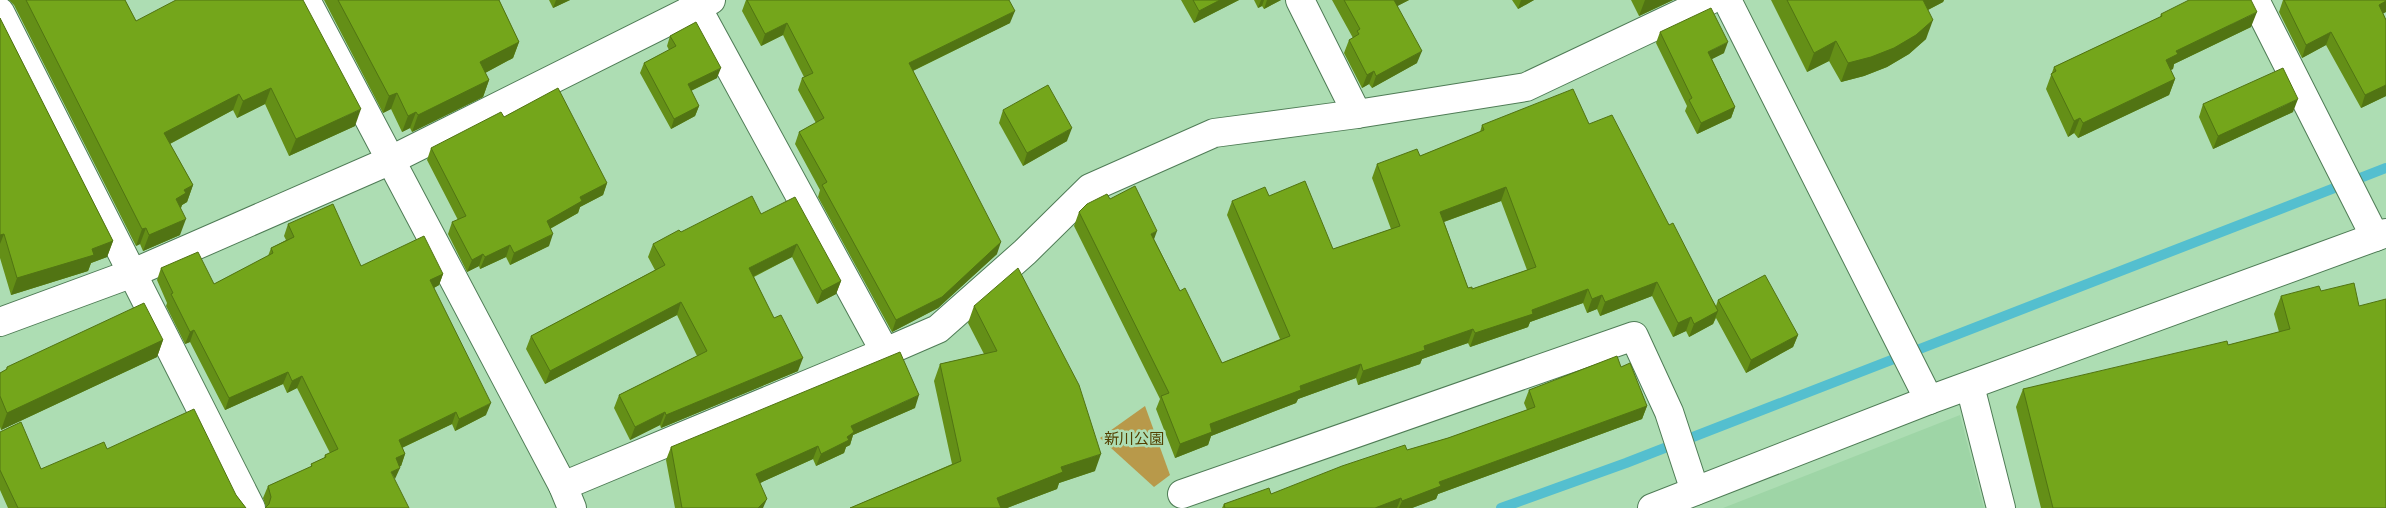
<svg xmlns="http://www.w3.org/2000/svg" width="2386" height="508" font-family="Ubuntu,'Noto Sans JP',sans-serif">
	<style>
		.built { fill: #9ed5a6 }
		.green { fill: #b8994a }
		.lines { fill: none; stroke-linecap: round; stroke-linejoin: round }
		.stream { stroke: #54bfcf; stroke-width: 10 }
		.minor-casing { stroke: #4f7c56; stroke-width: 30 }
		.tertiary-casing { stroke: #4f7c56; stroke-width: 30 }
		.minor { stroke: #fff; stroke-width: 28 }
		.tertiary { stroke: #fff; stroke-width: 28 }
		.wall { fill: #648f17; fill-rule: evenodd }
		.shaded-wall { fill: #517413 }
		.building { fill: #74a61b; stroke: #517413; fill-rule: evenodd }
		.labels { text-anchor: middle; stroke-width: 5; stroke-linejoin: round; paint-order: stroke }
		.park-label { font-size: 15px; fill: #533f00; stroke: #adddb3 }
	</style>
	<rect width="100%" height="100%" fill="#adddb3"/>
	<!-- built -->
	<path class="built" d="M1960,415L1984,508H1723Z"/>
	<!-- green -->
	<path class="green" d="M1145,406L1170,475L1154,487L1100,438Z"/>
	<g class="lines">
		<!-- stream -->
		<path class="stream" d="M1501,508L1626,463L2386,168"/>
		<defs>
			<g id="minor">
				<path d="M306,0L563,486L572,508"/>
				<path d="M693,0L885,352L938,329L1025,252L1090,188L1214,133L1357,114L1526,87L1710,0"/>
				<path d="M1300,0L1357,114"/>
				<path d="M1727,0L1929,400"/>
				<path d="M2255,0L2375,237"/>
				<path d="M0,12L251,508"/>
				<path d="M0,322L133,273L389,161L711,0"/>
				<path d="M1970,386L2001,508"/>
				<path d="M563,486L885,352"/>
				<path d="M1182,494L1634,336L1669,412L1695,491"/>
			</g>
			<path id="tertiary" d="M1652,508L1929,400L2386,233"/>
		</defs>
		<!-- minor casing -->
		<use href="#minor" class="minor-casing"/>
		<!-- tertiary casing -->
		<use href="#tertiary" class="tertiary-casing"/>
		<!-- minor -->
		<use href="#minor" class="minor"/>
		<!-- tertiary -->
		<use href="#tertiary" class="tertiary"/>
	</g>
	<!-- wall -->
	<g class="wall">
		<path d="M9,0H125L136,21L355,126L289,156L265,104L237,118L233,110L170,144L193,185L187,202L182,205L181,208L180,235L143,251L140,244L136,246L14,5Z"/>
		<path d="M324,0H499L519,42L513,58L485,73L489,80L483,97L412,132L410,128L402,132L391,109L383,113Z"/>
		<path d="M549,0H570L553,8Z"/>
		<path d="M746,0H1009L1010,23L913,71L997,254L938,308L892,332L818,197L820,190L795,144L799,132L816,123L798,90L802,78L804,77L783,35L761,46L742,11Z"/>
		<path d="M1181,0H1239L1194,23Z"/>
		<path d="M1254,0H1281L1264,9L1262,6L1258,8Z"/>
		<path d="M1332,0H1409L1397,6L1417,63L1372,88L1369,84L1362,88L1344,53L1349,40L1353,38Z"/>
		<path d="M1512,0H1534L1518,9Z"/>
		<path d="M1631,0H1673L1639,16Z"/>
		<path d="M1771,0H1944L1943,2L1928,10L1926,39L1909,54L1887,67L1864,76L1841,82L1829,61L1807,72Z"/>
		<path d="M2283,0H2386V12L2383,13L2386,20V96L2361,108L2326,45L2302,58L2279,12Z"/>
		<path d="M2161,14L2251,27L2174,64L2173,69L2170,70L2175,79L2169,95L2078,138L2074,133L2068,137L2046,89L2054,67L2160,17Z"/>
		<path d="M0,18L113,241L107,257L91,263L88,271L11,295L0,258Z"/>
		<path d="M1660,32L1724,53L1712,59L1735,107L1731,118L1697,134L1685,111L1687,106L1656,43Z"/>
		<path d="M670,36L717,78L691,91L699,106L695,116L671,129L640,73L644,63L669,50L667,46Z"/>
		<path d="M2203,104L2293,112L2213,149L2199,117Z"/>
		<path d="M1003,110L1067,141L1023,166L999,123Z"/>
		<path d="M1589,124L1669,225L1716,306L1718,300L1798,335L1793,347L1746,373L1716,318L1713,324L1689,337L1686,331L1673,337L1652,296L1600,316L1597,309L1587,313L1583,303L1530,322L1528,327L1470,347L1468,343L1422,359L1420,364L1358,385L1356,378L1298,399L1296,403L1211,436L1208,445L1175,458L1156,409L1160,399L1074,226L1079,212L1110,199L1154,239L1180,291L1222,363L1280,339L1227,215L1232,201L1269,196L1333,249L1391,229L1372,178L1377,164L1420,156L1480,132L1482,125ZM1501,201L1527,270L1472,289L1468,288L1444,222Z"/>
		<path d="M431,148L607,183L603,195L580,207L578,213L550,229L549,246L510,265L506,257L480,269L479,266L467,272L448,234L452,222L458,220L427,160Z"/>
		<path d="M761,214L841,281L836,294L817,304L792,257L754,277L798,371L661,428L660,425L630,440L614,408L619,395L697,356L677,315L545,384L526,349L531,336L655,270L648,257L653,244L681,232Z"/>
		<path d="M288,224L361,266L443,274L439,285L434,288L486,415L455,431L452,424L402,448L405,454L401,466L266,507L263,498L268,486L311,467V464L324,458L325,455L330,453L297,388L287,393L283,384L225,410L190,342L185,344L166,306L167,303L157,280L161,268L214,284L268,256L271,248L286,240L284,236Z"/>
		<path d="M2281,296L2386,508H2041L2016,407L2023,389L2228,345L2279,332L2274,314Z"/>
		<path d="M974,306L1095,471L1059,483L1057,489L1007,508H850L952,464L934,381L940,364L984,354L968,323Z"/>
		<path d="M163,340L157,357L1,430L0,427V373L6,370L7,367Z"/>
		<path d="M1621,367L1647,406L1642,419L1438,494L1436,499L1412,508H1222L1224,504L1271,494L1407,450L1448,438L1527,410L1524,403L1529,390Z"/>
		<path d="M915,408L853,435L850,445L846,447L844,453L816,466L813,459L760,483L763,508H675L666,460L671,447Z"/>
		<path d="M0,432L41,469L107,449L236,495L246,508H8L0,490Z"/>
	</g>
	<!-- shaded-wall -->
	<g class="shaded-wall">
		<path d="M556,0H570L553,8Z"/>
		<path d="M1220,0H1239L1194,23L1199,11Z"/>
		<path d="M1261,0H1264L1262,6L1258,8Z"/>
		<path d="M1267,0H1281L1264,9Z"/>
		<path d="M1392,0H1409L1388,11Z"/>
		<path d="M1521,0H1534L1518,9Z"/>
		<path d="M1645,0H1673L1639,16Z"/>
		<path d="M1920,0H1944L1943,2L1914,17Z"/>
		<path d="M2386,1V12L2374,18L2379,5Z"/>
		<path d="M1015,11L1010,23L904,75L909,63Z"/>
		<path d="M2257,12L2251,27L2174,64L2173,69L2160,75L2166,60L2176,51Z"/>
		<path d="M1933,20L1926,39L1909,54L1887,67L1864,76L1841,82L1848,63Z"/>
		<path d="M787,23L783,35L761,46L765,34Z"/>
		<path d="M2331,32L2326,45L2302,58L2306,45Z"/>
		<path d="M1836,41L1829,61L1807,72L1814,53Z"/>
		<path d="M519,42L513,58L474,79L480,62Z"/>
		<path d="M1728,42L1724,53L1704,63L1708,52Z"/>
		<path d="M1422,51L1417,63L1372,88L1376,76Z"/>
		<path d="M721,68L717,78L684,94L688,84Z"/>
		<path d="M1374,71L1369,84L1362,88L1367,75Z"/>
		<path d="M2175,79L2169,95L2078,138L2083,123Z"/>
		<path d="M489,80L483,97L412,132L418,115Z"/>
		<path d="M2386,85V96L2361,108L2365,95Z"/>
		<path d="M271,88L265,104L237,118L243,101Z"/>
		<path d="M397,93L391,109L383,113L389,96Z"/>
		<path d="M239,94L233,110L158,150L164,133Z"/>
		<path d="M2298,99L2293,112L2213,149L2218,136Z"/>
		<path d="M699,106L695,116L671,129L674,119Z"/>
		<path d="M1735,107L1731,118L1697,134L1701,123Z"/>
		<path d="M361,109L355,126L289,156L296,139Z"/>
		<path d="M416,112L410,128L402,132L408,116Z"/>
		<path d="M2080,118L2074,133L2068,137L2074,121Z"/>
		<path d="M1072,128L1067,141L1023,166L1027,153Z"/>
		<path d="M607,183L603,195L580,207L578,213L542,233L547,221L580,197Z"/>
		<path d="M193,185L187,202L182,205L180,210L176,199L184,190Z"/>
		<path d="M1506,187L1501,201L1435,225L1440,212Z"/>
		<path d="M186,219L180,235L143,251L149,235Z"/>
		<path d="M146,228L140,244L136,246L142,229Z"/>
		<path d="M1157,231L1152,245L1151,234Z"/>
		<path d="M4,234L0,244V235Z"/>
		<path d="M553,234L549,246L510,265L514,253Z"/>
		<path d="M113,241L107,257L91,263L88,271L11,295L17,278Z"/>
		<path d="M1001,242L997,254L938,308L892,332L896,320Z"/>
		<path d="M797,244L792,257L744,281L749,268Z"/>
		<path d="M510,245L506,257L480,269L485,257Z"/>
		<path d="M483,254L479,266L467,272L472,260Z"/>
		<path d="M443,274L439,285L426,292L430,280Z"/>
		<path d="M841,281L836,294L817,304L822,291Z"/>
		<path d="M1657,282L1652,296L1600,316L1605,302Z"/>
		<path d="M1588,289L1583,303L1530,322L1528,327L1470,347L1475,333L1532,310Z"/>
		<path d="M1602,295L1597,309L1587,313L1592,299Z"/>
		<path d="M681,302L677,315L545,384L550,371Z"/>
		<path d="M1718,311L1713,324L1689,337L1694,324Z"/>
		<path d="M1691,317L1686,331L1673,337L1678,323Z"/>
		<path d="M1473,329L1468,343L1422,359L1420,364L1358,385L1363,371L1424,346Z"/>
		<path d="M194,330L190,342L185,344L190,332Z"/>
		<path d="M1798,335L1793,347L1746,373L1751,360Z"/>
		<path d="M163,340L157,357L1,430L7,413Z"/>
		<path d="M803,358L798,371L661,428L666,415Z"/>
		<path d="M1361,364L1356,378L1298,399L1296,403L1211,436L1208,445L1175,458L1180,444L1210,424L1300,386Z"/>
		<path d="M288,372L283,384L225,410L229,398Z"/>
		<path d="M302,376L297,388L287,393L292,381Z"/>
		<path d="M919,395L915,408L853,435L850,445L846,447L844,453L816,466L821,454L851,426Z"/>
		<path d="M491,403L486,415L455,431L459,419Z"/>
		<path d="M1647,406L1642,419L1438,494L1436,499L1412,508H1399L1402,501L1439,482Z"/>
		<path d="M456,412L452,424L395,451L399,440Z"/>
		<path d="M665,412L660,425L630,440L635,427Z"/>
		<path d="M818,446L813,459L751,487L756,474Z"/>
		<path d="M405,454L401,466L391,470L396,458Z"/>
		<path d="M1101,454L1095,471L1059,483L1057,489L1007,508H993L997,498L1061,467Z"/>
		<path d="M400,468L395,479L391,472Z"/>
		<path d="M1401,498L1397,508H1375Z"/>
		<path d="M767,499L763,508H758Z"/>
	</g>
	<!-- building -->
	<g class="building">
		<path d="M26,0H125L136,21L176,0H303L361,109L296,139L271,88L243,101L239,94L164,133L193,185L184,190L186,193L176,199L186,219L149,235L146,228L142,229Z"/>
		<path d="M338,0H499L519,42L480,62L489,80L418,115L416,112L408,116L397,93L389,96Z"/>
		<path d="M747,0H1009L1015,11L909,63L1001,242L942,297L896,320L822,185L827,182L799,132L824,118L802,78L813,73L787,23L765,34Z"/>
		<path d="M1193,0H1220L1199,11Z"/>
		<path d="M1344,0H1394L1422,51L1376,76L1374,71L1367,75L1349,40L1359,34L1357,31L1360,29Z"/>
		<path d="M1787,0H1923L1933,20L1916,35L1894,48L1871,57L1848,63L1836,41L1814,53Z"/>
		<path d="M2189,0H2251L2257,12L2176,51L2178,54L2166,60L2175,79L2083,123L2080,118L2074,121L2051,74L2056,71L2054,67L2162,16L2161,14Z"/>
		<path d="M2284,0H2386V1L2379,5L2386,20V85L2365,95L2331,32L2306,45Z"/>
		<path d="M1711,8L1728,42L1708,52L1735,107L1701,123L1689,100L1692,98L1660,32Z"/>
		<path d="M0,18L113,241L92,249L94,255L17,278L4,234L0,235Z"/>
		<path d="M696,22L721,68L688,84L699,106L674,119L644,63L676,46L670,36Z"/>
		<path d="M2283,68L2298,99L2218,136L2203,104Z"/>
		<path d="M1048,85L1072,128L1027,153L1003,110Z"/>
		<path d="M558,88L607,183L580,197L582,201L547,221L553,234L514,253L510,245L485,257L483,254L472,260L452,222L466,216L431,148L501,112L504,117Z"/>
		<path d="M1573,89L1589,124L1612,115L1669,225L1673,223L1718,311L1694,324L1691,317L1678,323L1657,282L1605,302L1602,295L1592,299L1588,289L1532,310L1533,314L1475,333L1473,329L1424,346L1425,350L1363,371L1361,364L1300,386L1301,390L1210,424L1212,432L1180,444L1161,396L1169,393L1079,212L1087,204L1107,194L1110,199L1135,186L1157,231L1151,234L1180,291L1185,288L1222,363L1290,336L1232,201L1265,187L1269,196L1305,181L1333,249L1400,226L1377,164L1417,149L1420,156L1484,130L1482,125ZM1506,187L1536,267L1472,289V287L1468,288L1440,212Z"/>
		<path d="M752,196L761,214L795,197L841,281L822,291L797,244L749,268L774,318L781,315L803,358L666,415L665,412L635,427L619,395L707,351L681,302L550,371L531,336L665,265L653,244L679,230L681,232Z"/>
		<path d="M333,204L361,266L424,236L443,274L430,280L491,403L459,419L456,412L399,440L405,454L396,458L400,468L391,472L409,508H265L269,504L271,497L268,486L312,466L311,464L326,457L325,455L338,449L302,376L292,381L288,372L229,398L194,330L190,332L171,294L173,293L161,268L198,252L214,284L273,253L271,248L294,237L288,224Z"/>
		<path d="M1018,268L1079,385L1101,454L1061,467L1063,472L997,498L1001,508H850L961,461L940,364L997,351L974,306Z"/>
		<path d="M1765,275L1798,335L1751,360L1718,300Z"/>
		<path d="M2354,283L2359,306L2386,299V508H2053L2023,389L2227,341L2228,345L2290,329L2281,296L2319,286L2321,291Z"/>
		<path d="M144,303L163,340L7,413L0,396V373L7,369V367Z"/>
		<path d="M900,352L919,395L851,426L854,432L847,437L849,440L821,454L818,446L756,474L767,499L758,508H682L671,447Z"/>
		<path d="M1617,356L1621,367L1630,363L1647,406L1439,482L1441,486L1402,501L1401,498L1375,508H1225L1224,504L1269,488L1271,494L1342,466L1405,445L1407,450L1448,438L1535,407L1529,390Z"/>
		<path d="M194,409L236,495L246,508H18L0,470V432L21,422L41,469L104,442L107,449Z"/>
	</g>
	<g class="labels">
		<!-- park labels -->
		<g class="park-label">
			<text x="1134" y="444">新川公園</text>
		</g>
	</g>
</svg>
